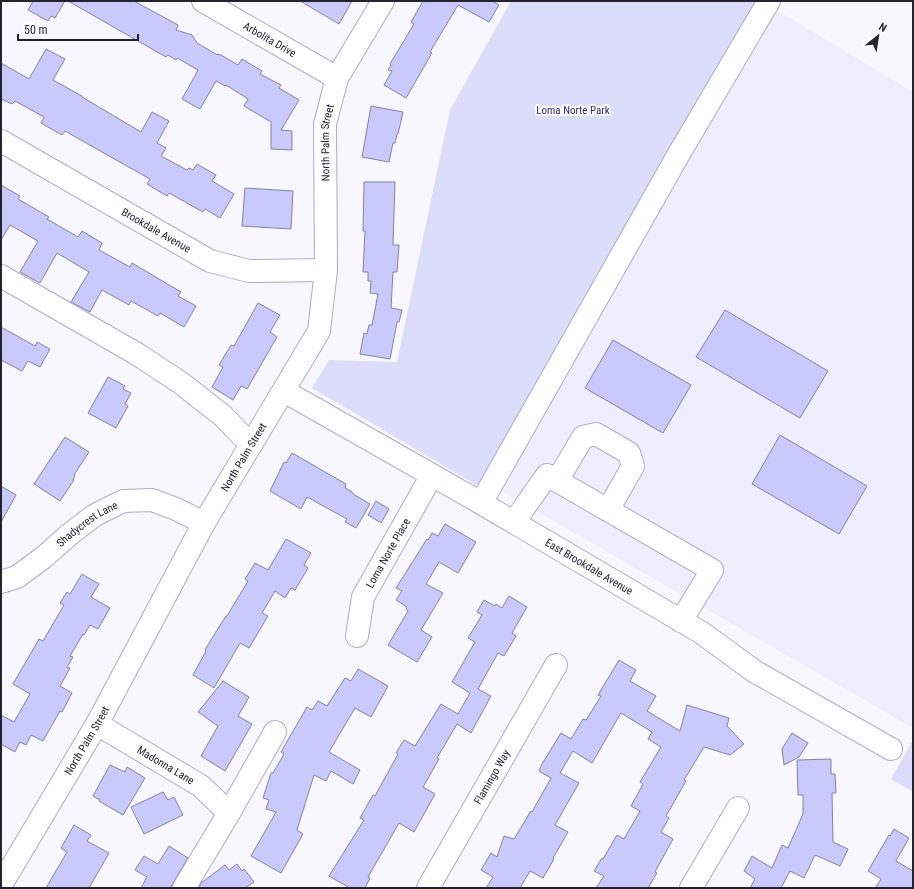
<svg xmlns="http://www.w3.org/2000/svg" width="914" height="889" font-family="'Roboto Condensed',sans-serif">
	<style>
		.built { fill: #eeeefe }
		.green { fill: #dcdcfb }
		.building { fill: #cac9fb; stroke: #83839f }
		.lines { fill: none; stroke-linecap: round; stroke-linejoin: round }
		.minor-casing { stroke: #abacc8; stroke-width: 24 }
		.minor { stroke: #fff; stroke-width: 22 }
		.labels { text-anchor: middle; stroke-width: 4; stroke-linejoin: round; paint-order: stroke }
		.street-label { font-size: 11px; fill: #24242f; stroke: #fff }
		.park-label { font-size: 11px; fill: #32276d; stroke: #fff }
	</style>
	<rect width="100%" height="100%" fill="#f7f7fd"/>
	<!-- built -->
	<path class="built" d="M775,9L913,92V728L498,489Z"/>
	<!-- green -->
	<g class="green">
		<path d="M511,1H760L480,487L312,388L329,360L397,362L450,110Z"/>
		<path d="M913,740V792L891,779Z"/>
	</g>
	<!-- building -->
	<g class="building">
		<path d="M33,1H65L55,18L51,16L48,21L28,10Z"/>
		<path d="M68,1H134L178,25L176,30L192,35L197,43L216,54L221,55L238,65L242,59L262,71L260,74L281,85L279,88L299,100L281,130L292,131V150L271,149V122L244,106L248,99L226,85L225,86L216,81L200,109L182,99L198,70L177,58L176,60L168,55L166,57Z"/>
		<path d="M300,1H352L339,24Z"/>
		<path d="M423,1H492L499,5L489,22L458,5L430,52L432,53L406,98L384,85L392,71L388,70L391,65L390,64L414,24L411,22Z"/>
		<path d="M46,49L65,59L53,80L82,96V97L141,132L152,112L169,121L157,143L166,148L161,156L187,170L189,168L193,170L197,164L216,175L212,181L234,194L220,218L205,209L203,212L169,193L167,196L147,184L150,179L118,161L65,131L62,135L41,123L44,117L15,101L12,104L1,99V63L29,79Z"/>
		<path d="M371,106L403,112L398,134H397L395,143H393L389,162L362,157Z"/>
		<path d="M364,182H395L393,245H399L397,272H393L391,308L402,310L399,322H397L390,359L360,354L364,333L367,334L369,325H372L378,294L370,293L371,281H368V272H363L365,231H363Z"/>
		<path d="M1,185L20,196L18,199L49,217L47,219L78,237L82,231L102,243L99,250L130,267L132,263L181,292L178,296L196,306L184,327L160,313L158,316L131,301L129,305L102,290L90,312L71,302L89,272L57,253L40,283L20,272L38,241L10,225L1,240Z"/>
		<path d="M245,188L293,191L291,229L242,226Z"/>
		<path d="M258,303L280,315L270,332L277,337L247,389L241,386L233,400L212,387L223,367L219,365L231,345L234,346Z"/>
		<path d="M725,310L828,371L800,418L696,357Z"/>
		<path d="M1,327L35,346L37,342L50,349L40,367L28,361L22,371L1,360Z"/>
		<path d="M613,340L691,385L663,433L585,388Z"/>
		<path d="M108,377L125,386L123,389L131,393L125,404L128,406L116,428L88,413Z"/>
		<path d="M780,435L867,486L839,534L752,484Z"/>
		<path d="M65,437L89,452L74,475H75L73,480H74L60,501L34,484Z"/>
		<path d="M292,453L346,484L345,488L352,492L353,494L370,504L356,528L345,522L347,519L307,497L301,509L270,491L284,462L286,463Z"/>
		<path d="M1,486L16,495L1,522Z"/>
		<path d="M376,501L389,509L381,523L368,515Z"/>
		<path d="M445,524L476,542L458,573L439,562L426,584L443,593L421,630L432,637L417,662L388,645L408,611L406,609L407,607L396,600L402,591L396,588L427,539L428,540L432,533L438,536Z"/>
		<path d="M286,539L311,553L304,565L308,568L295,590L291,588L285,598L275,591L262,613L268,616L249,648L240,643L214,688L193,675L206,651L205,650L214,635L226,616H227L248,581L245,579L255,563L268,570Z"/>
		<path d="M82,574L99,584L91,597L110,608L98,629L90,625L84,635L83,634L70,656L73,657L67,667L70,668L60,686L72,693L62,712L60,711L43,741L31,735L26,745L20,742L15,752L1,744V715L14,722L30,694L13,684L39,639L43,641L64,605L60,603L67,592L70,594Z"/>
		<path d="M509,596L527,607L512,633L516,636L504,656L498,653L478,689L491,696L471,733L457,724L437,758L439,759L423,787L435,794L414,832L399,823L368,877L370,878L365,888H350L329,876L364,820L360,818L373,795L375,796L398,754L396,753L404,740L415,746L441,704L458,714L470,693L452,682L475,642L468,638L482,615L477,612L484,600L495,606L496,604L502,608Z"/>
		<path d="M619,660L636,670L630,681L656,696L647,711L680,731L687,705L729,718L727,726L744,744L730,755L704,747L684,780L686,781L666,816L669,818L661,832L673,839L655,872L657,873L648,888H596L604,876L594,871L602,858L603,859L617,835L624,839L640,811L631,806L643,784L640,782L661,747L648,739L652,732L621,713L592,763L573,751L560,773L579,783L555,825L568,832L553,858L554,859L543,878L530,871L520,888H486L493,877L481,870L491,853L497,857L504,836L514,839L531,811L532,812L551,778L539,771L542,764L561,733L571,739L583,719L586,720L601,696L598,695Z"/>
		<path d="M358,669L388,686L371,717L355,708L329,752L360,770L353,784L331,771L326,781L314,775L297,830L303,834L281,873L251,856L276,812L266,809L269,800L263,798L271,773H273L284,754L281,752L307,707L312,710L318,701L327,706L345,678L351,681Z"/>
		<path d="M223,681L249,697L238,716L252,724L225,771L201,756L218,726L198,712Z"/>
		<path d="M792,733L808,743L799,757L784,765L782,749Z"/>
		<path d="M831,759V774H835L836,793H832L833,842L848,849L840,866L815,855L804,878L790,871L781,888H750L755,879L744,871L752,856L772,868L782,845L788,848L803,814V795H798L797,760Z"/>
		<path d="M110,765L125,772L127,767L145,778L123,815L99,801L100,800L93,796Z"/>
		<path d="M163,792L168,800L174,797L183,815L144,834L131,807Z"/>
		<path d="M74,825L91,835L87,841L109,853L89,888H46L63,859L67,852L61,848Z"/>
		<path d="M894,829L909,838L896,861L913,871V888H875L881,879L868,871L889,835L890,836Z"/>
		<path d="M169,846L188,858L170,888H141L147,877L135,870L144,856L158,864Z"/>
		<path d="M237,864L242,871L244,869L254,882L245,888H199L201,883L225,865L229,870Z"/>
	</g>
	<g class="lines">
		<defs>
			<g id="minor">
				<path id="s1" d="M203,1L337,78"/>
				<path id="s2" d="M1,141L210,261L249,271L326,270"/>
				<path d="M1,276L137,354L181,383L223,416L251,445"/>
				<path id="s3" d="M284,391L481,503L702,633L754,671L891,749"/>
				<path d="M557,481L583,437L596,434L629,453L633,466L608,510"/>
				<path d="M481,503L680,152L769,1"/>
				<path d="M514,522L547,475L712,570L681,621"/>
				<path id="s4" d="M1,582L17,577L44,557L70,534L95,515L123,501L152,500L176,509L204,523"/>
				<path id="s5" d="M357,636L363,597L432,475"/>
				<path id="s6" d="M97,724L201,786L229,813"/>
				<path id="s7" d="M1,885L97,724L204,523L319,331L326,270L325,124L337,78L383,1"/>
				<path d="M184,888L229,813L275,732"/>
				<path id="s8" d="M428,888L556,665"/>
				<path d="M691,888L738,808"/>
			</g>
		</defs>
		<!-- minor casing -->
		<use href="#minor" class="minor-casing"/>
		<!-- minor -->
		<use href="#minor" class="minor"/>
	</g>
	<g class="labels">
		<!-- street labels -->
		<g class="street-label">
			<text dy="4" stroke="none"><textPath href="#s1" startOffset="77">Arbolita Drive</textPath></text>
			<text dy="4" stroke="none"><textPath href="#s7" startOffset="828">North Palm Street</textPath></text>
			<text dy="4" stroke="none"><textPath href="#s2" startOffset="179">Brookdale Avenue</textPath></text>
			<text dy="4" stroke="none"><textPath href="#s7" startOffset="492">North Palm Street</textPath></text>
			<text dy="4" stroke="none"><textPath href="#s4" startOffset="105">Shadycrest Lane</textPath></text>
			<text dy="4" stroke="none"><textPath href="#s5" startOffset="90">Loma Norte Place</textPath></text>
			<text dy="4" stroke="none"><textPath href="#s3" startOffset="352">East Brookdale Avenue</textPath></text>
			<text dy="4" stroke="none"><textPath href="#s7" startOffset="168">North Palm Street</textPath></text>
			<text dy="4" stroke="none"><textPath href="#s6" startOffset="80">Madonna Lane</textPath></text>
			<text dy="4" stroke="none"><textPath href="#s8" startOffset="128">Flamingo Way</textPath></text>
		</g>
		<!-- park labels -->
		<g class="park-label">
			<text x="573" y="114">Loma Norte Park</text>
		</g>
	</g>
	<!-- border -->
	<rect width="914" height="889" fill="none" stroke="#24242f" stroke-width="4"/>
	<!-- north arrow -->
	<g transform="translate(878 36) rotate(30)" stroke="#ffffff" stroke-width="3" paint-order="stroke">
	<path d="M0-3L7 15L0 10L-7 15Z" fill="#24242f"/>
	<text y="-6" font-size="11" font-weight="bold" text-anchor="middle" fill="#24242f">N</text>
	</g>
	<!-- scale -->
	<path d="M18 34v6h120v-6" fill="none" stroke="#24242f" stroke-width="2"/>
	<text x="24" y="34" font-size="12" fill="#24242f" stroke="#ffffff" stroke-width="3" paint-order="stroke">50 m</text>
</svg>
